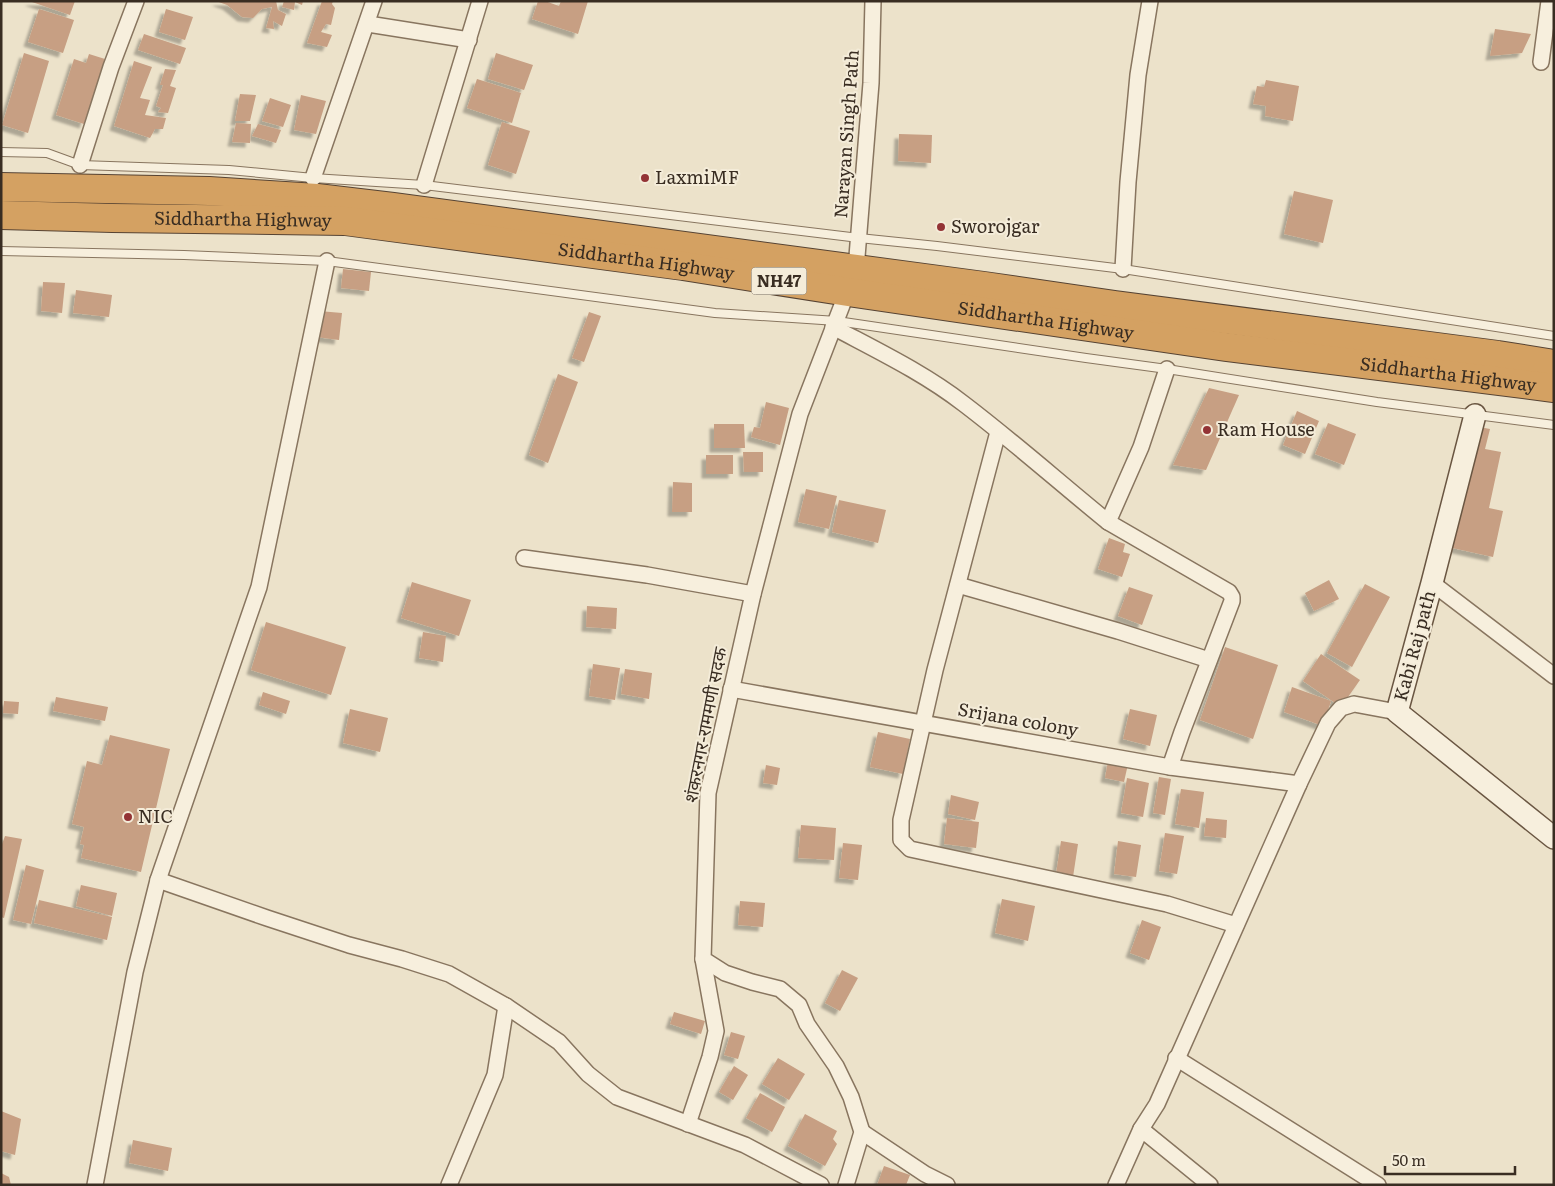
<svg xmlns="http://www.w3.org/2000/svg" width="1555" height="1186" font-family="Literata,'Noto Sans Devanagari',serif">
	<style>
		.building { fill: #c79f83; filter: url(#shadow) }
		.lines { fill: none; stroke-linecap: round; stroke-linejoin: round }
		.lane-casing { stroke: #88755f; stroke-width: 10 }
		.street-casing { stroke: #88755f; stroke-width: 18 }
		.secondary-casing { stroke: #6a5642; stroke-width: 24 }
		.highway-casing { stroke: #564333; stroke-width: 30 }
		.lane { stroke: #f7efdd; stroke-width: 8 }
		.street { stroke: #f7efdd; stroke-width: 15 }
		.secondary { stroke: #f7efdd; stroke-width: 21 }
		.highway { stroke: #d4a162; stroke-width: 28 }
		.poi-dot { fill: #933335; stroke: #f4ecd9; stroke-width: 2 }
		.labels { text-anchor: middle; stroke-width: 4; stroke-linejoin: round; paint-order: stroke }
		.shield { fill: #f4ecd9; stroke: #716659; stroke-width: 1 }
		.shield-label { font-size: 16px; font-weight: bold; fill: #392d22 }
		.street-label { font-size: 18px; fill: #392d22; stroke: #f4ecd9 }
		.poi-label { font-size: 18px; fill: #392d22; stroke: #f4ecd9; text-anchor: start }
	</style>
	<defs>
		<filter id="shadow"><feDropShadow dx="-4.5" dy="4.5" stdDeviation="1" flood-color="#0004"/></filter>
	</defs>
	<rect width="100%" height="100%" fill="#ece2ca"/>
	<!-- building -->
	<g class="building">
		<path d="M29,1H75L70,15Z"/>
		<path d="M216,1H276L278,10L286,14L282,26L273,21L274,29L266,28L272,7L262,9L253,18L242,17L227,5Z"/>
		<path d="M284,1H303L302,5L295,2L294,10L282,7Z"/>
		<path d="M322,1H333L332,4L335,8L331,25L326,24L321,32L332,35L327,47L307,43Z"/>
		<path d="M538,1H545L559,6L561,1H588L578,34L532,19Z"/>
		<path d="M39,9L74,20L63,53L28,42Z"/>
		<path d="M166,9L193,17L185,40L159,32Z"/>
		<path d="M1495,29L1531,34L1522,53L1490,56Z"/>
		<path d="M144,34L186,48L180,64L138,50Z"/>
		<path d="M24,53L49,61L28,133L2,125Z"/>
		<path d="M496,53L533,65L524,90L488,79Z"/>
		<path d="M89,54L105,59L84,124L56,115L74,59L86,63Z"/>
		<path d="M134,61L152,67L140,98L150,100L145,115L166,118L163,129H155L150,138L114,126Z"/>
		<path d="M165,69L176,70L170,86L176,88L168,113L158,112L161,108L156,106L163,85H160Z"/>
		<path d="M477,79L521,93L512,123L467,108Z"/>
		<path d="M1266,80L1299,86L1293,121L1265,116L1266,106L1253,104L1257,86L1264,87Z"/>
		<path d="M240,94L256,95L250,121H235Z"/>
		<path d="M301,95L326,101L316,134L294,130Z"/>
		<path d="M270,98L291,105L283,127L262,121Z"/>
		<path d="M502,122L530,131L516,174L488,165Z"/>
		<path d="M236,123L251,124L250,143L232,142Z"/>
		<path d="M258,124L281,130L276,143L252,136Z"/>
		<path d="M899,134L932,135L931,163L898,161Z"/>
		<path d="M1294,191L1333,200L1323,243L1284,234Z"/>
		<path d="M343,269L371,272L369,291L341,288Z"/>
		<path d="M43,282L65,283L62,313L41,311Z"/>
		<path d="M76,290L112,295L109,317L73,313Z"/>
		<path d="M319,311L342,313L339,340L316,337Z"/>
		<path d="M589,312L601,316L584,362L572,358Z"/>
		<path d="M558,374L578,382L548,463L529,455Z"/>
		<path d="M1209,388L1239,395L1206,470L1173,465Z"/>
		<path d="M766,402L789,408L780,445L751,437L754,427L760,428Z"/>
		<path d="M1297,411L1319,421L1305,454L1283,445Z"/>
		<path d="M1328,423L1356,434L1344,465L1315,454Z"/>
		<path d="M714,424H744L745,448H714Z"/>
		<path d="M1474,426L1490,429L1485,449L1501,452L1489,508L1503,511L1493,557L1448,547Z"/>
		<path d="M743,452H763V472H744Z"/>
		<rect x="706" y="455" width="27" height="19"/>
		<path d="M673,482L692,483V512H672Z"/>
		<path d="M806,489L837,496L829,529L798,522Z"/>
		<path d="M839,500L886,510L878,543L832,532Z"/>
		<path d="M1109,538L1125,544L1123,552L1130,554L1122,577L1098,569Z"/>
		<path d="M1329,580L1339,599L1314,611L1305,593Z"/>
		<path d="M412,582L471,600L459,636L401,618Z"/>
		<path d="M1365,584L1390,597L1352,667L1327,653Z"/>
		<path d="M1129,587L1153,595L1142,625L1118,616Z"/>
		<path d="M587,606L617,608L616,629L586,627Z"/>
		<path d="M266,622L346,647L331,695L251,670Z"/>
		<path d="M423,632L446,636L443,662L419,658Z"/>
		<path d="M1225,647L1278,665L1253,739L1200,720Z"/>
		<path d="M1321,654L1360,680L1341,707L1303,681Z"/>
		<path d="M593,664L620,668L615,700L589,696Z"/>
		<path d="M625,669L652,673L649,699L621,694Z"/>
		<path d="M1292,687L1331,701L1323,726L1284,712Z"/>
		<path d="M263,692L290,701L286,714L259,705Z"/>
		<path d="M56,697L108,707L105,721L53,711Z"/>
		<path d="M4,701L19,702L18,714L3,713Z"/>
		<path d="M350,709L388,718L380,752L343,743Z"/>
		<path d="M1130,709L1157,715L1150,746L1123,739Z"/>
		<path d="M878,732L910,739L903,774L870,767Z"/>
		<path d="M110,735L170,749L141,872L81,858L84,845L80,844L84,827L72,824L87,761L102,765Z"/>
		<path d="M1108,761L1128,764L1124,782L1105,778Z"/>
		<path d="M766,765L780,768L777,785L763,783Z"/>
		<path d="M1159,777L1171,779L1165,815L1153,813Z"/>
		<path d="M1127,778L1149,783L1143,817L1121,813Z"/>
		<path d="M1181,789L1204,792L1199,828L1175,824Z"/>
		<path d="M951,795L979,802L975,820L948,814Z"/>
		<path d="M947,818L979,822L976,848L944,844Z"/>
		<path d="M1206,818L1227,820L1226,838L1204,836Z"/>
		<path d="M801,825L836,828L834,860L798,858Z"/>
		<path d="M1165,833L1184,836L1177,874L1159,871Z"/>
		<path d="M5,836L22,839L4,918L1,917V847Z"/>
		<path d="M1061,841L1078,844L1073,877L1056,874Z"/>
		<path d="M1118,841L1141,845L1136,877L1114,874Z"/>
		<path d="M843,843L862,845L858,880L839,878Z"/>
		<path d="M26,865L44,870L31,924L13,920Z"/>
		<path d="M81,885L117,893L112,916L76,906Z"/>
		<path d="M1002,899L1035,906L1028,941L995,933Z"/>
		<path d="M39,900L112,917L107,940L34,923Z"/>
		<path d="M740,901L765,903L763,927L738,925Z"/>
		<path d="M1142,920L1161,927L1149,960L1130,953Z"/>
		<path d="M842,970L858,978L840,1011L825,1003Z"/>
		<path d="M674,1012L705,1021L701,1034L670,1024Z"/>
		<path d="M731,1032L745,1036L738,1059L724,1055Z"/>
		<path d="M778,1058L805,1074L789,1100L762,1084Z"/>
		<path d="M734,1066L748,1075L733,1100L719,1092Z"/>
		<path d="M760,1093L785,1107L772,1132L746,1118Z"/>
		<path d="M1,1111L21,1119L15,1155L1,1151Z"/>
		<path d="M805,1114L837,1131L833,1139L837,1144L825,1166L788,1146Z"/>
		<path d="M133,1140L172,1148L168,1171L129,1163Z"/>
		<path d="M884,1166L910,1175L906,1185H877Z"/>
		<path d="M1,1173L9,1177L11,1185H1Z"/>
	</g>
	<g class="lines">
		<defs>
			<g id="lane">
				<path d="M1,152L47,153L80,165L229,170L313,178L424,185L859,238L937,246L1123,269L1554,336"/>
				<path d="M1,251L184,255L327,261L715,313L837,321L1086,358L1167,369L1377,402L1554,425"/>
			</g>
			<g id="street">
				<path d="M368,24L469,40"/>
				<path d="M1541,62L1549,1"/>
				<path d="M80,165L111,67L136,1"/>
				<path d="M313,178L374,1"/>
				<path d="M424,185L480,1"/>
				<path d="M1123,269L1128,182L1138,75L1150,1"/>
				<path d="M833,327C878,351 924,373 964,404C1014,442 1060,483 1108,522"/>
				<path d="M1167,369L1141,447L1108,522L1229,592L1232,597V601L1182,732L1170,767"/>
				<path d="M998,432L935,670L901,820V840L910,849L1167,904L1236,925"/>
				<path d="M524,558L647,575L753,594"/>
				<path d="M1432,583L1554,676"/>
				<path d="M958,585L1118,631L1209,660"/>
				<path d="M731,689L1170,767L1299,784"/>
				<path d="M158,880L267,918L349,945L402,959L449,974L506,1006L559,1042L588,1074L617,1097L745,1145L821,1185"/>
				<path d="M1176,1058L1378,1185"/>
				<path d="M688,1124L710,1057L716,1031L703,959"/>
				<path d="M1141,1129L1210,1185"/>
				<path d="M862,1132L925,1174L947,1185"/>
				<path d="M95,1185L135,972L158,880L259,587L327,261"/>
				<path d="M449,1185L495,1075L506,1006"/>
				<path d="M846,1185L862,1132L851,1097L836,1066L807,1024L799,1005L780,989L752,982L725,973L703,959L708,793L753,594L800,414L856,269L871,83L873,1"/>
				<path d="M1116,1185L1141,1129L1157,1104L1299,784L1328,723L1341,708L1354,704L1397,712"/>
			</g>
			<path id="secondary" d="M1475,415L1432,583L1397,712L1554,838"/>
			<g id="highway">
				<path d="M1,187L209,191L317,198L393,207L984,286L1115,305L1498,355L1554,364"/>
				<path id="s1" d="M1,215L112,218L345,221L683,266L848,292L1226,347L1554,388"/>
			</g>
		</defs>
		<!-- lane casing -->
		<use href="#lane" class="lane-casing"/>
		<!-- street casing -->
		<use href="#street" class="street-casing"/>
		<!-- secondary casing -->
		<use href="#secondary" class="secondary-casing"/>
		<!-- highway casing -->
		<use href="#highway" class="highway-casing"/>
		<!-- lane -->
		<use href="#lane" class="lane"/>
		<!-- street -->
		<use href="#street" class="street"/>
		<!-- secondary -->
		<use href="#secondary" class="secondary"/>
		<!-- highway -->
		<use href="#highway" class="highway"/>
	</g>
	<!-- markers -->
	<g class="poi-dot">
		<circle cx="645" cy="178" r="5"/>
		<circle cx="941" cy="227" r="5"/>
		<circle cx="1207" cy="430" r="5"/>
		<circle cx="128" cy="817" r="5"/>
	</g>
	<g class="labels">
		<!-- shield labels -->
		<rect class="shield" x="751.5" y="267.5" width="55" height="27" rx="4"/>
		<g class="shield-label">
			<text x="779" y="287">NH47</text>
		</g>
		<!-- street labels -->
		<g class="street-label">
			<text transform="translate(847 134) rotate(-86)" y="6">Narayan Singh Path</text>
			<text dy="6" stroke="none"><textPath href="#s1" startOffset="242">Siddhartha Highway</textPath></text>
			<text dy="6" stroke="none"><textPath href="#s1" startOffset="648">Siddhartha Highway</textPath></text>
			<text dy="6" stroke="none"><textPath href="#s1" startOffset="1052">Siddhartha Highway</textPath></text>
			<text dy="6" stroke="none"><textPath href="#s1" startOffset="1458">Siddhartha Highway</textPath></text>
			<text transform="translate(1415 646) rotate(-75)" y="6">Kabi Raj path</text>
			<text transform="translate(1018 720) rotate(10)" y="6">Srijana colony</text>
			<text transform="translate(706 725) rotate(-79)" y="6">शंकरनगर-राममणी सदक</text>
		</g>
		<!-- poi labels -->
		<g class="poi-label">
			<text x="655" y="184">LaxmiMF</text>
			<text x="951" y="233">Sworojgar</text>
			<text x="1217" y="436">Ram House</text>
			<text x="138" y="823">NIC</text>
		</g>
	</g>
	<!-- border -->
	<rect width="1555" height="1186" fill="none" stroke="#392d22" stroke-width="5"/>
	<!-- scale -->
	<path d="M1385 1166v8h130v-8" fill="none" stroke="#392d22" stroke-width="2.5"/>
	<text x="1392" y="1166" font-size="15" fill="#392d22" stroke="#f4ecd9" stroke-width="4" paint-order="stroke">50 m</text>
</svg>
